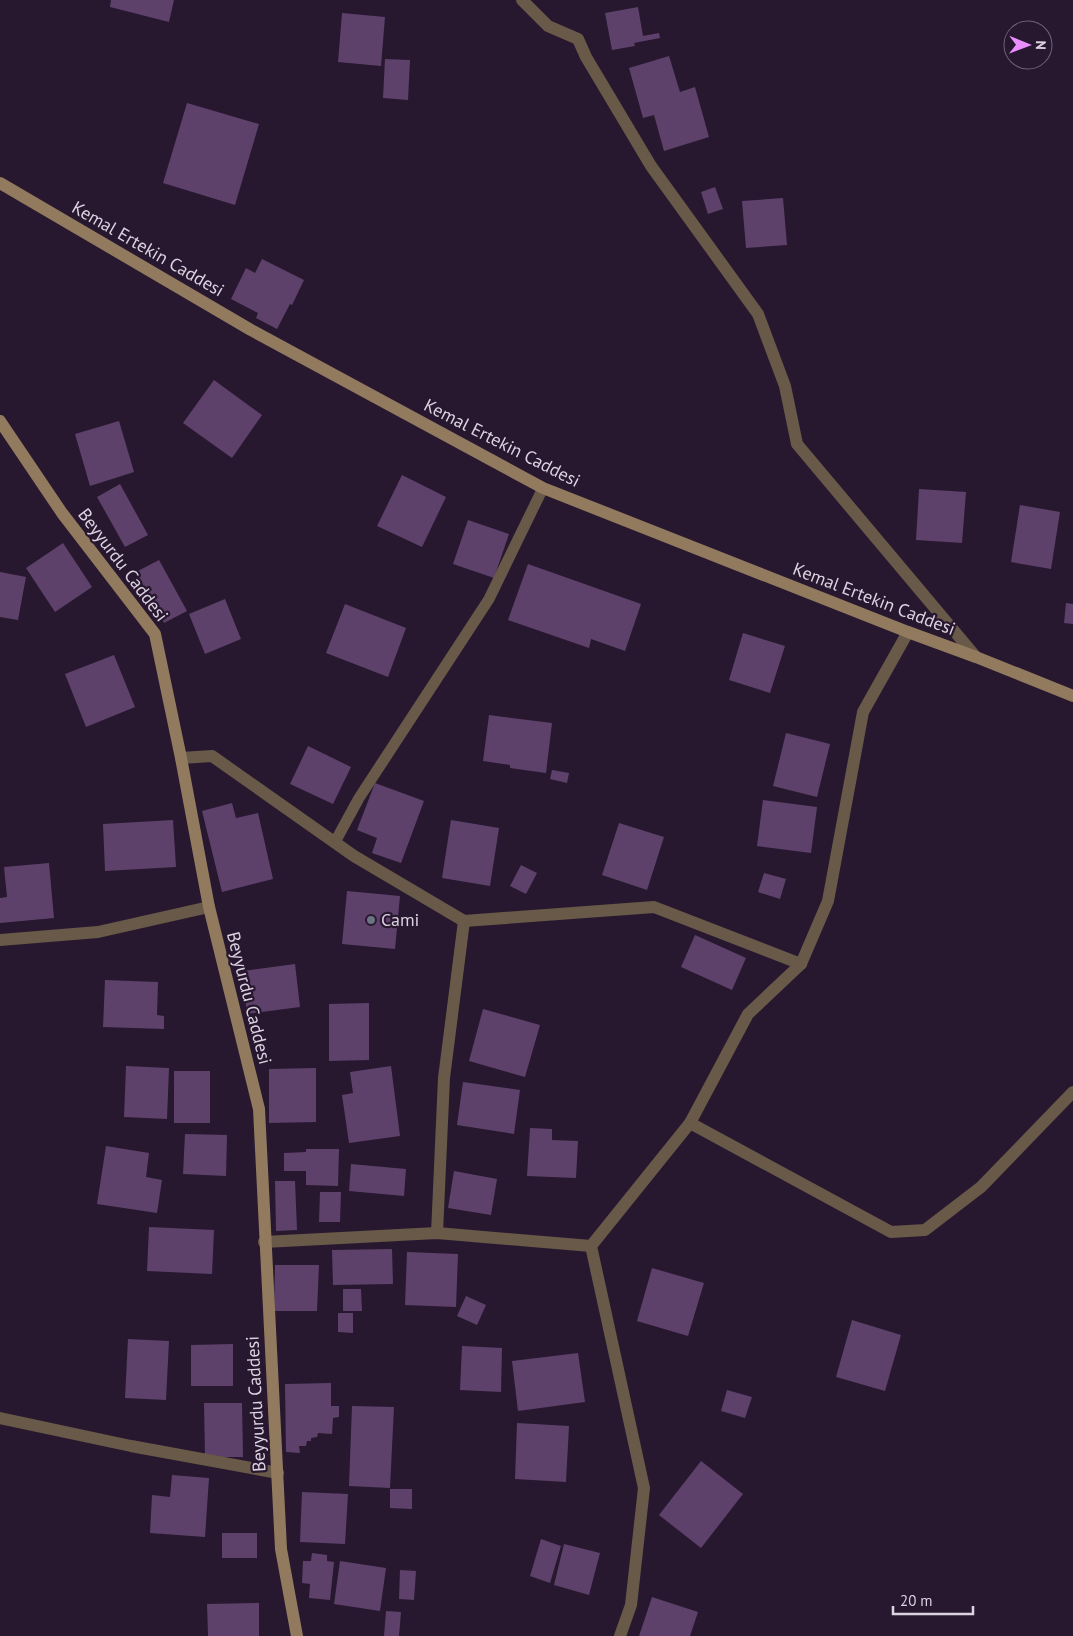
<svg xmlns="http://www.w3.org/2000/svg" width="1073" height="1636" font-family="'PT Sans',sans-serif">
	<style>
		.building { fill: #5d416a }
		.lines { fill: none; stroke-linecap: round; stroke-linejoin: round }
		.lane { stroke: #685948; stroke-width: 11 }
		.street { stroke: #685948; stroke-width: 12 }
		.secondary { stroke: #927a5e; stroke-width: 12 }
		.worship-dot { fill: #6b7280; stroke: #27182f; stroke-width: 2 }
		.labels { text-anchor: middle; stroke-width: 4.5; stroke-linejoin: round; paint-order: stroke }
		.street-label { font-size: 18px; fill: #ddd2e2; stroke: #27182f }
		.poi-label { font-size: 18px; fill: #ddd2e2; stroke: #27182f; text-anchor: start }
	</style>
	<rect width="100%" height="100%" fill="#27182f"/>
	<!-- building -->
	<g class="building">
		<path d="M111,0H174L169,22L110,7Z"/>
		<path d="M638,7L643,36L659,33L660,38L634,43L635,46L612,50L605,13Z"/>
		<path d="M342,13L385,17L381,66L338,62Z"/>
		<path d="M669,56L680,92L695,87L709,137L664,151L654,115L643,118L629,68Z"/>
		<path d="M385,59L410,60L408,100L383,98Z"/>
		<path d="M187,103L259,124L235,205L163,183Z"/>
		<path d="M715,187L723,209L708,214L701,192Z"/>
		<path d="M783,198L787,245L746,248L742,201Z"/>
		<path d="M262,259L304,280L292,305L290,304L277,329L256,318L258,313L231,299L246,268L255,273Z"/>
		<path d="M214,380L262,415L232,458L183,423Z"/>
		<path d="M119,421L134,472L90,486L75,434Z"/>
		<path d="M402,475L446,497L422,547L377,526Z"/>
		<path d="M120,484L148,535L125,547L97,497Z"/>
		<path d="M919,489L966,492L962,543L916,540Z"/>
		<path d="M1020,505L1060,512L1051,569L1011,562Z"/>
		<path d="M468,520L509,534L494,578L453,564Z"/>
		<path d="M63,543L92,587L55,612L26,568Z"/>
		<path d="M159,560L187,611L164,623L136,572Z"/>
		<path d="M528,564L641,604L625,651L591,639L589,648L508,620Z"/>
		<path d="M0,572L26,577L18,620L0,617Z"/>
		<path d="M225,599L241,639L205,654L189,614Z"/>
		<path d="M1066,603L1073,604V624L1064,623Z"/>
		<path d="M345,604L406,628L388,677L326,653Z"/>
		<path d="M743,633L785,646L770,693L729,680Z"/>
		<path d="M114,655L135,707L86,727L65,674Z"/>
		<path d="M489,715L552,723L546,773L510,768V765L483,761Z"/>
		<path d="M786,733L830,744L817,797L773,786Z"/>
		<path d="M308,746L351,767L333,804L290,784Z"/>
		<path d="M552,770L569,773L567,783L550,779Z"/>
		<path d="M375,783L424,801L401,863L372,853L377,838L357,830Z"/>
		<path d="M763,800L817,807L811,853L757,846Z"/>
		<path d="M232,803L236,818L258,813L273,879L222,892L202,811Z"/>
		<path d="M173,820L176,867L105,871L103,824Z"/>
		<path d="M451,820L499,828L490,886L442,878Z"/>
		<path d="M619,823L664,837L647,890L602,875Z"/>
		<path d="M49,863L54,918L0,923V898L7,897L4,867Z"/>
		<path d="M521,865L537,873L526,894L510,886Z"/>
		<path d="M764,873L786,879L780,899L758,892Z"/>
		<path d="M347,891L400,896L395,949L342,944Z"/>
		<path d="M695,935L746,958L732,990L681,967Z"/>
		<path d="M295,964L300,1007L247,1014L242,971Z"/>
		<path d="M105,980L158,982L157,1015L164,1016V1029L103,1027Z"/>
		<path d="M369,1003V1060L329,1061V1004Z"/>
		<path d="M483,1009L540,1025L525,1077L469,1061Z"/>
		<path d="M126,1066L169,1068L167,1119L124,1117Z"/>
		<path d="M391,1066L400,1136L349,1143L342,1095L353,1093L350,1072Z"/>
		<path d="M316,1068V1122L269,1123V1069Z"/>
		<rect x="174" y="1071" width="36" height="52"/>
		<path d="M463,1082L520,1090L514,1134L457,1125Z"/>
		<path d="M530,1128L552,1129V1140L578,1141L576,1178L527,1176Z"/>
		<path d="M185,1134L227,1135L226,1176L183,1174Z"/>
		<path d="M106,1146L149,1153L146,1177L162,1180L157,1213L97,1204Z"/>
		<path d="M306,1149H339L338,1186L306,1185V1171H284V1153L306,1152Z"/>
		<path d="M351,1164L406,1169L404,1196L349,1191Z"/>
		<path d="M454,1171L497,1179L491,1215L448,1208Z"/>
		<path d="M275,1181H295L297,1230L276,1231Z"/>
		<path d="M320,1192H341L340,1222H319Z"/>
		<path d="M149,1227L214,1230L212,1274L147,1271Z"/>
		<path d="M392,1249L393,1284L333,1285L332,1250Z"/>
		<path d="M407,1252L458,1254L456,1307L405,1305Z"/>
		<path d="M275,1265H319L317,1311H274Z"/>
		<path d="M652,1268L704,1283L688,1336L637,1321Z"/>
		<path d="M343,1289H361L362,1311H343Z"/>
		<path d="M466,1296L486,1305L477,1325L457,1316Z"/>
		<path d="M338,1313H353V1333L338,1332Z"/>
		<path d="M852,1320L901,1335L885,1391L836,1377Z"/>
		<path d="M128,1339L169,1341L166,1400L125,1398Z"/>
		<path d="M233,1344V1386H191V1345Z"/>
		<path d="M462,1346L502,1348L501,1392L460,1390Z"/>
		<path d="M578,1353L585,1402L518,1411L512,1361Z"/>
		<path d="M331,1383V1406H339V1417L333,1418L332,1434L318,1433L317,1437L311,1438V1441H307L306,1446H299L300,1453L286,1452L285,1384Z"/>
		<path d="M727,1390L752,1397L745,1418L721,1411Z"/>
		<path d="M204,1403H242L243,1457H205Z"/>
		<path d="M352,1406L394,1407L390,1488L349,1486Z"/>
		<path d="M517,1423L569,1426L566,1482L515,1479Z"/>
		<path d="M701,1461L743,1494L701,1548L659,1515Z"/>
		<path d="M172,1475L209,1478L205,1537L150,1533L152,1495L170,1497Z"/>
		<path d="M390,1489H412V1509L390,1508Z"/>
		<path d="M302,1492L348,1494L345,1544L300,1542Z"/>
		<rect x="222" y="1533" width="35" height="25"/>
		<path d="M541,1539L561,1546L550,1583L530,1576Z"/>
		<path d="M564,1544L600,1553L589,1595L554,1585Z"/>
		<path d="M312,1553L327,1555V1561L334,1562L330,1600L309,1598L310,1584L302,1583L303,1561H311Z"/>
		<path d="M340,1561L386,1568L380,1611L334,1604Z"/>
		<path d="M400,1570L416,1571L414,1600L399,1599Z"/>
		<path d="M652,1597L698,1612L690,1636H639Z"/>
		<path d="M259,1603V1636H208L207,1604Z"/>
		<path d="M386,1611L401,1612L399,1636H384Z"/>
	</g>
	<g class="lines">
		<!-- lane -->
		<path class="lane" d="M335,842L359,798L489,599L543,488"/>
		<!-- street -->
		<g class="street">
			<path d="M522,0L548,26L578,39L586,57L651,166L758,314L785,386L797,444L976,657"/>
			<path d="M181,758L212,756L354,856L464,921L654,907L801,964"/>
			<path d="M0,940L98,932L209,907"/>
			<path d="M690,1123L891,1232L925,1230L981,1187L1073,1092"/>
			<path d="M437,1233L444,1078L464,921"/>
			<path d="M264,1242L437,1233L591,1246"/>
			<path d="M0,1418L131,1446L278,1473"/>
			<path d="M620,1636L631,1605L644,1488L591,1246L690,1123L748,1014L801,964L828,901L863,712L908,632"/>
		</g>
		<!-- secondary -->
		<g class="secondary">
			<path d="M0,183L251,330L543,488L908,632L976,657L1073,696"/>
			<path d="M0,421L62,513L155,634L181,758L209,907L259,1109L281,1549L297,1636"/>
		</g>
	</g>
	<!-- markers -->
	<circle class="worship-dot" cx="371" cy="920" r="5"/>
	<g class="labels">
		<!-- street labels -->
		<g class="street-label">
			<text transform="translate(148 249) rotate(30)" y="6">Kemal Ertekin Caddesi</text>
			<text transform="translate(502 443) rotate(27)" y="6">Kemal Ertekin Caddesi</text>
			<text transform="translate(123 565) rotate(53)" y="6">Beyyurdu Caddesi</text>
			<text transform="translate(874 599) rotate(21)" y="6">Kemal Ertekin Caddesi</text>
			<text transform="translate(249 998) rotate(76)" y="6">Beyyurdu Caddesi</text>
			<text transform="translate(256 1404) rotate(-93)" y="6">Beyyurdu Caddesi</text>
		</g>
		<!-- poi labels -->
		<g class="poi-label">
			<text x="381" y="926">Cami</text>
		</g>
	</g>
	<!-- north arrow -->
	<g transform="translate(1028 45) rotate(91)"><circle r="24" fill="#27182f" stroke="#706277"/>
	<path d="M0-4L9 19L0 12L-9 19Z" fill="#ea8dfd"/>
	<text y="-8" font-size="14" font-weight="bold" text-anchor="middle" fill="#ddd2e2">N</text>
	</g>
	<!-- scale -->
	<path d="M893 1606v8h80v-8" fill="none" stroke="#ddd2e2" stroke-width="2.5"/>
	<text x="900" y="1606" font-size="15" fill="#ddd2e2" stroke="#27182f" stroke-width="4" paint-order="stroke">20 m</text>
</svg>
